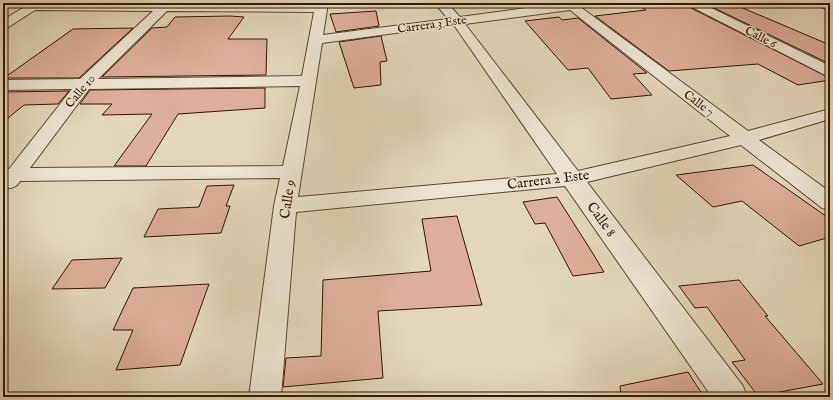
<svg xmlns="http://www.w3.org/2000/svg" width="833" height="400" font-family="'IM FELL English',serif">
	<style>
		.building { fill: #deae9c; stroke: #301700 }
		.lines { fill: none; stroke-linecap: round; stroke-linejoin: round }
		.street-casing { stroke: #5c472f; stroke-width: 2 }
		.street { fill: #ece5d4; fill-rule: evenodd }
		.labels { text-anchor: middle; stroke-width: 3; stroke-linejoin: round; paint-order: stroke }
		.far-street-label { font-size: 12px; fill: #301700; stroke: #ece5d4 }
		.street-label { font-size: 14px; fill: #301700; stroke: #ece5d4 }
	</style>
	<rect width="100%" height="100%" fill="#e2d7bd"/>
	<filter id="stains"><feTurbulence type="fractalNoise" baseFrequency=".005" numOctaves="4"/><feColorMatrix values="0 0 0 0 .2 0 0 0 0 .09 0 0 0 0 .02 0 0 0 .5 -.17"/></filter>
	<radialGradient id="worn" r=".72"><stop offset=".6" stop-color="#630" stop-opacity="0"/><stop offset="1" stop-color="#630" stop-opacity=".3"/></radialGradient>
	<!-- building -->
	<g class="building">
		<path d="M633,3H684L687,6L830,78V80L798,85L758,64L669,71L595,16L646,10Z"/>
		<path d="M704,3H731L830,45V64Z"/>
		<path d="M376,11L379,26L336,32L330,14Z"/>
		<path d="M230,16L244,17L228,39H267L266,75L102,77L152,28L167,27L175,17Z"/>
		<path d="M559,17L562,20L578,18L647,73L633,74L652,95L611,99L588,68L568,70L525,21Z"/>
		<path d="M133,28L79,78H4L73,29Z"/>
		<path d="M381,36L387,61L380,62L381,85L354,88L339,42Z"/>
		<path d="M265,88V108L178,114L146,166H114L152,114L102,115L112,104H80L90,90Z"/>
		<path d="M3,91V92L69,91L58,104L24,105L3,122Z"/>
		<path d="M753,165L830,219V237L799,246L742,201L713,207L676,175Z"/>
		<path d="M234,185L226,206H230L221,233L144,237L158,209L199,207L207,186Z"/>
		<path d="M557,197L592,252L604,272L573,276L545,223L535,224L523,202Z"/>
		<path d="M457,216L482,305L378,311L383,378L283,387L286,358L321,356L323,280L431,271L422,219Z"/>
		<path d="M122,258L105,288L52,289L72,260Z"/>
		<path d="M739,280L768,316H765L823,384L758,396L732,362L745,360L707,307L695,308L679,286Z"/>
		<path d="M209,284L180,365L116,370L133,330H113L133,288Z"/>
		<path d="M688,372L704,397H621L620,386Z"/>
	</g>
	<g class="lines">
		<defs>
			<g id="street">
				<path d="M31,3L161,4L162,3H173V4L316,5V3H328L323,35L448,19L435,3H447L460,17L562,3H575L748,131L830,109V119L759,140L830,192V210L822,208L741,145L587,182L743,386L747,397H712L565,186L296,212L281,397H249L274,206L280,178L20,181C16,188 11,189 3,187V169H9L72,89L3,90V80L80,79L153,11L35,10L7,28L3,29V20ZM570,10L730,136L578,171L465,24ZM167,11L314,12L302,76L98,79ZM454,25L557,174L298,197L322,43ZM300,86L283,166L30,168L89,89Z"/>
				<path d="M686,3H701L830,66V77L825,75L688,5Z"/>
				<path d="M813,3H830V10L815,5Z"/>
			</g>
		</defs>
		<!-- street casing -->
		<use href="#street" class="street-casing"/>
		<!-- street -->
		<use href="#street" class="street"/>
	</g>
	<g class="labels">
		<!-- far-street labels -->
		<g class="far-street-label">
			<text transform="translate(432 24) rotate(-8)" y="4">Carrera 3 Este</text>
			<text transform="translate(761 37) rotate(27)" y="4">Calle 6</text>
			<text transform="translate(80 91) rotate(-50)" y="4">Calle 10</text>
			<text transform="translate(699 103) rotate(37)" y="4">Calle 7</text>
		</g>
		<!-- street labels -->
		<g class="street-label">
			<text transform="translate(548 179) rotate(-7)" y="5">Carrera 2 Este</text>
			<text transform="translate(287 199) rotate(-81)" y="5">Calle 9</text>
			<text transform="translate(602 219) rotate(54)" y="5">Calle 8</text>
		</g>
	</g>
	<!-- margin -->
	<rect width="833" height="400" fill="none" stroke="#e2d7bd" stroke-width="16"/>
	<rect x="4" y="4" width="825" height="392" fill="none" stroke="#301700" stroke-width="2"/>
	<rect x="8" y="8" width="817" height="384" fill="none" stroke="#301700"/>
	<rect width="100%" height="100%" filter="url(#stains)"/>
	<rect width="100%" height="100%" fill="url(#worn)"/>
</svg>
